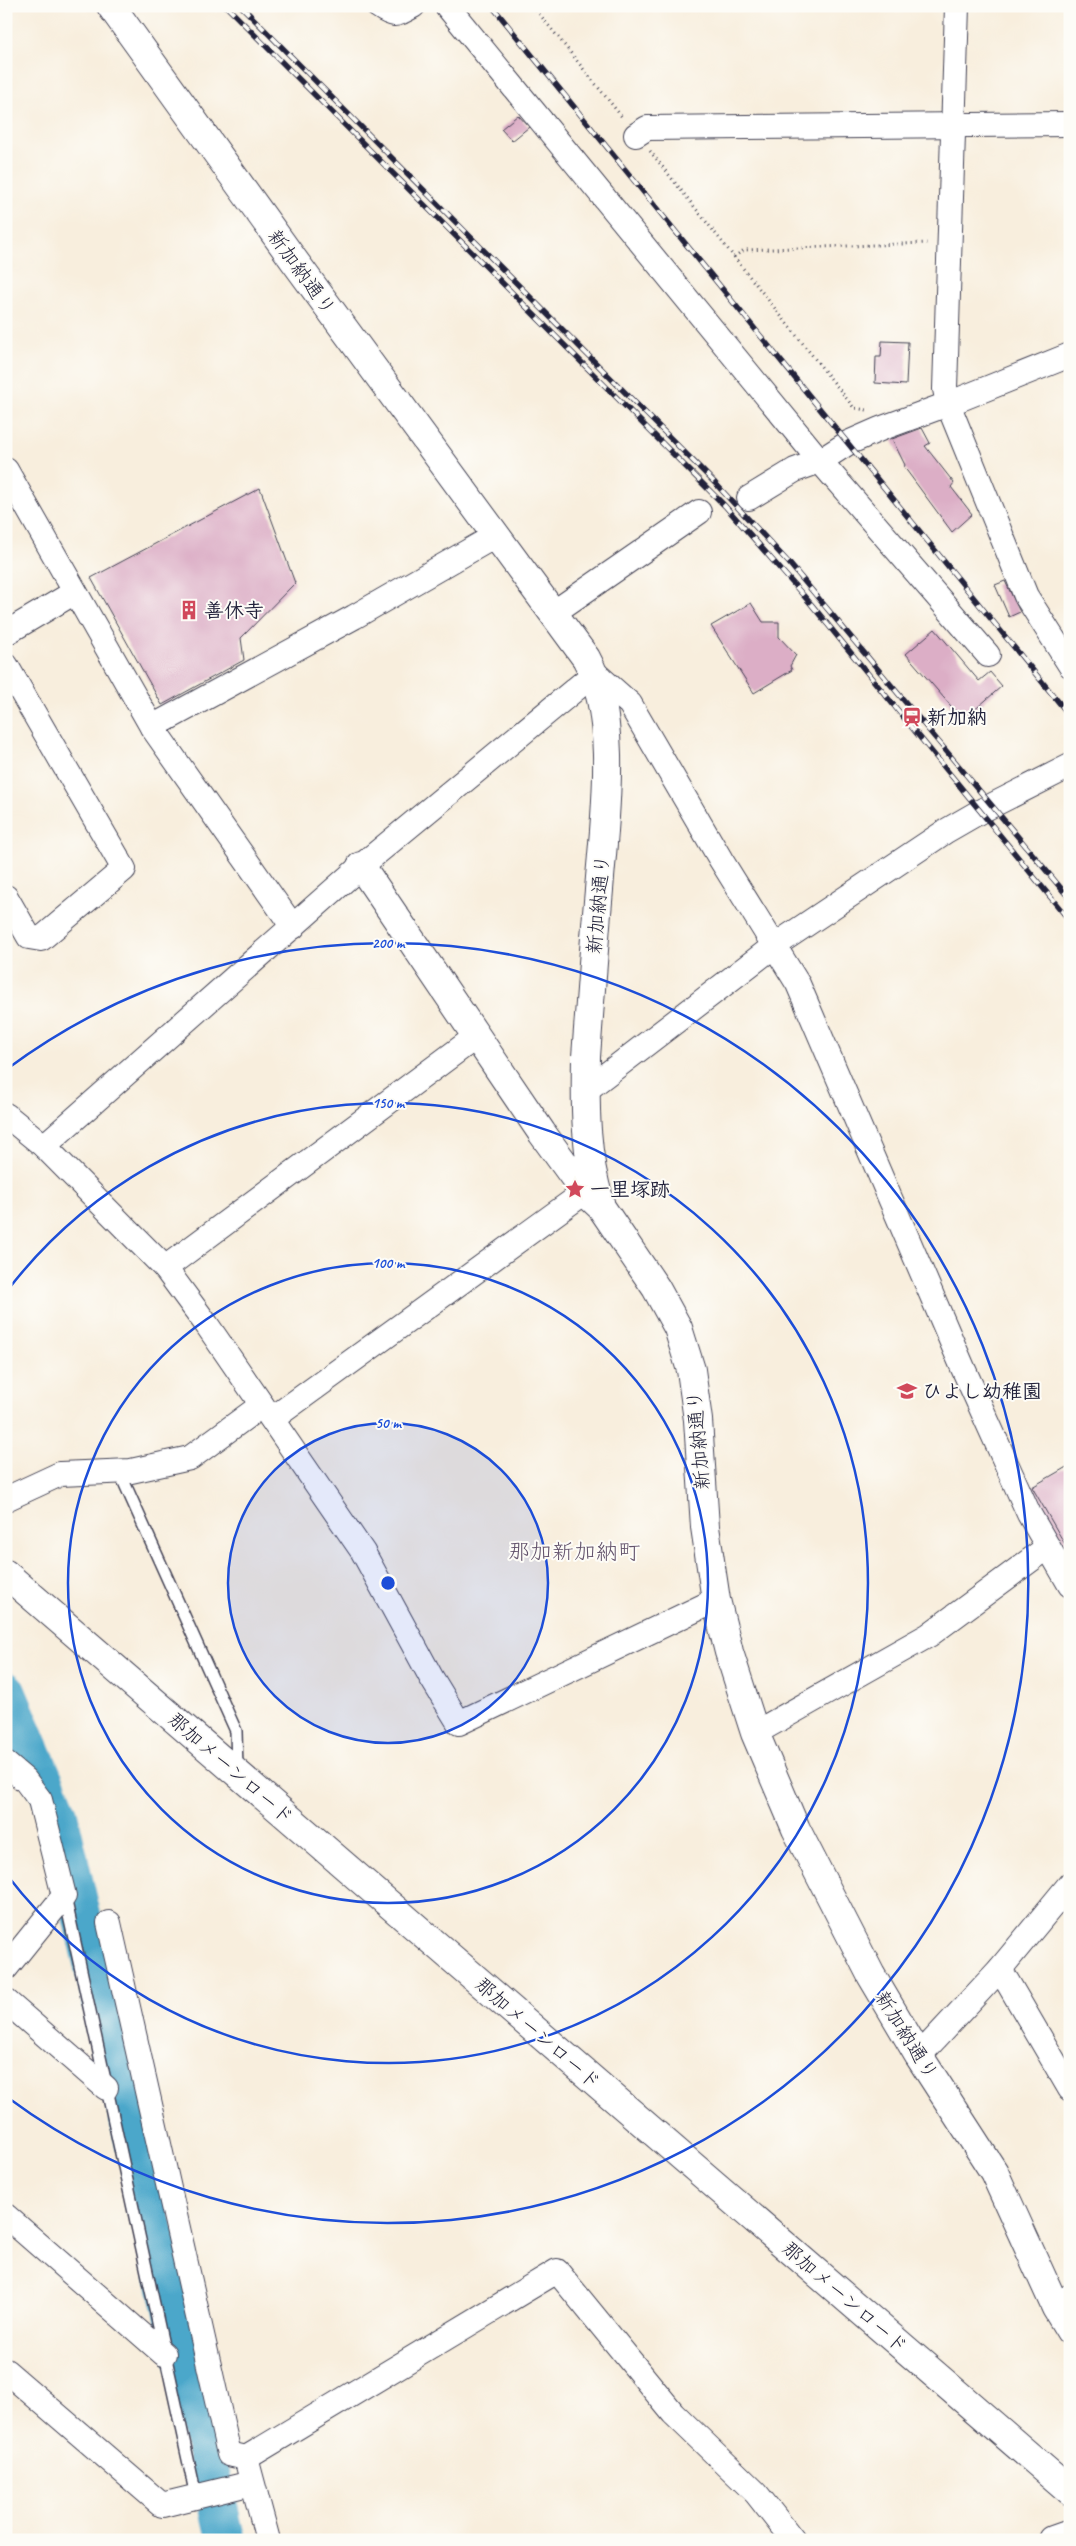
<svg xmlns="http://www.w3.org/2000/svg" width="1076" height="2546" font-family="Caveat,'Klee One',sans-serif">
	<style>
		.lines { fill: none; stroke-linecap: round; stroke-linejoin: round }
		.river { stroke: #4ca7ca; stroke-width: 39 }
		.building { fill: #dcaec6 }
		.service-casing { stroke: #424153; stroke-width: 14 }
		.minor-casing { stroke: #424153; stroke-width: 26 }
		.tertiary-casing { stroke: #424153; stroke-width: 30 }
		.path { stroke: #424153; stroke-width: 3; stroke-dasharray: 1 4; stroke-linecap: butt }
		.service { stroke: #fff; stroke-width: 11 }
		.minor { stroke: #fff; stroke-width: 24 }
		.tertiary { stroke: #fff; stroke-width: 28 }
		.rail-casing { stroke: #22223b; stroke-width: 5.5 }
		.rail { stroke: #fdfcf7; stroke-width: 4; stroke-dasharray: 11; stroke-linecap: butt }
		.ring { fill: none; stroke: #1d4ed8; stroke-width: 2.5 }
		.labels { text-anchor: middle; stroke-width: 4; stroke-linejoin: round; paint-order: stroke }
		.street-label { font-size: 20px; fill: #22223b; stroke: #fdfcf7 }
		.poi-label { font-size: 20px; font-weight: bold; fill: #22223b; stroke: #fdfcf7; text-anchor: start }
		.quarter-label { font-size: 22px; fill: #63536c; stroke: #fdfcf7 }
		.centre { fill: #1d4ed8; stroke: #fdfcf7; stroke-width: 2.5 }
		.ring-label { font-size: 15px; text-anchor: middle; font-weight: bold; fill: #1d4ed8; stroke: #fdfcf7; stroke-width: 4; stroke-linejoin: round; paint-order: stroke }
	</style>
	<rect width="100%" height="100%" fill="#fdfcf7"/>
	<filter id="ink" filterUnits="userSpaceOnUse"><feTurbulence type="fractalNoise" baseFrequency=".02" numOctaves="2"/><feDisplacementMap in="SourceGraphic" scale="10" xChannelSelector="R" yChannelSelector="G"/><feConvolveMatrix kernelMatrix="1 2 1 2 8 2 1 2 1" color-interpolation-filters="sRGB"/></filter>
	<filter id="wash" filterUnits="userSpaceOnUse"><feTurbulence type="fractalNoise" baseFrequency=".0096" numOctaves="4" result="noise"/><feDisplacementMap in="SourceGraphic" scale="20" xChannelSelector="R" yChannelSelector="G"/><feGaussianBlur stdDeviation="1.12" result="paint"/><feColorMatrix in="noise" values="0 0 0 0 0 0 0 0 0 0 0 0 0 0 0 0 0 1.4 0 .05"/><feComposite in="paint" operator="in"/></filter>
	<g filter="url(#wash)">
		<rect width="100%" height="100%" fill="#f8eedd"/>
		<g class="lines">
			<!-- river -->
			<path class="river" d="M6,1691L58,1813L226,2540"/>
		</g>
		<g id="blocks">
			<!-- building -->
			<g class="building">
				<path d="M518,115L529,127L512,141L501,129Z"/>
				<path d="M882,341L908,342L906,385L875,383L876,357H881Z"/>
				<path d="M922,428L930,443L925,446L954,483L951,487L972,514L952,532L904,467L905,465L892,439Z"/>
				<path d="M260,488L295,583L241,638L244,660L162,705L91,578Z"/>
				<path d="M1005,581L1020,612L1009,617L995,585Z"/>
				<path d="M751,603L763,622H779V637L796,655L790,666L792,670L754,693L711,626Z"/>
				<path d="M935,629L979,681L990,672L1002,686L963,720L906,654Z"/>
				<path d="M1070,1465V1553L1032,1487Z"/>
			</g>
		</g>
	</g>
	<g filter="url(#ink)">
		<use href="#blocks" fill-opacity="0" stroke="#424153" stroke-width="1"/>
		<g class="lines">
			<defs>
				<g id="service">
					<path d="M119,1471L236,1731L237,1770"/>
					<path d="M65,1897L196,2496"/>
				</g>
				<g id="minor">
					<path d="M378,6C395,18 396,15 413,6"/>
					<path d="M447,6L820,461L988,655"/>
					<path d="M957,6L945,389L948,404L1026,596L1070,665"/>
					<path d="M636,135L647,128L1070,124"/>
					<path d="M6,470L152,727L293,927"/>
					<path d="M749,498L795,470L820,461L848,443L880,429L948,404L1070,355"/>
					<path d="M553,613L699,512"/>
					<path d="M6,633L75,592"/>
					<path d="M6,665L124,869L41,939L29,937L6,897"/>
					<path d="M152,727L354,617L495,536"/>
					<path d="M585,1091L774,946L946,831L979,812L1070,766"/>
					<path d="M6,1115L44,1146L165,1268L207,1325L363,1552L431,1677L459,1723L716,1600"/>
					<path d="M44,1146L361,866L595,673L630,704L721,860L798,984L963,1368L1029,1514L1070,1585"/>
					<path d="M165,1268L477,1036"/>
					<path d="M272,1419L585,1192"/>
					<path d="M6,1499L60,1474L131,1471L190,1458L262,1405"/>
					<path d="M755,1733L929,1635L1048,1547"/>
					<path d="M6,1764L25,1780L40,1800L64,1896L6,1968"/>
					<path d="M109,1923L229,2454L246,2458"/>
					<path d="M1000,1969L1070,2089"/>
					<path d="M6,2001L106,2088"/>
					<path d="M919,2056L1000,1969L1070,1884"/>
					<path d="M6,2216L164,2354"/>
					<path d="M1056,2308L1070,2296"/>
					<path d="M6,2371L162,2505L252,2483"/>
					<path d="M268,2540L246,2458L557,2271L673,2413L756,2493L793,2540"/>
				</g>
				<g id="tertiary">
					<path d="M111,6L293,259L586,658C620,718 604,823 599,890C594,946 590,1002 586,1057C585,1107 585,1155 600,1202"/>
					<path d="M361,866L542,1133L585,1192L601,1207L656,1288L678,1328L691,1370L698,1420L705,1527L716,1600L729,1652L755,1733L796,1829L871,1975L919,2056L994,2172L1056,2308L1070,2331"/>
					<path d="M6,1574L1070,2491"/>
					<path d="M1053,2540L1070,2534"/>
				</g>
			</defs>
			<!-- service casing -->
			<use href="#service" class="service-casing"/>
			<!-- minor casing -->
			<use href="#minor" class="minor-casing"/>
			<!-- tertiary casing -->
			<use href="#tertiary" class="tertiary-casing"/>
			<!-- path -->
			<g class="path">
				<path d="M533,6L622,117"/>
				<path d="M650,151L854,408L867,410"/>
				<path d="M734,257L744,250L927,243"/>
			</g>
			<!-- service -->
			<use href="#service" class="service"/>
			<!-- minor -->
			<use href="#minor" class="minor"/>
			<!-- tertiary -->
			<use href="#tertiary" class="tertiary"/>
			<defs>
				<g id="rail">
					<path d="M226,6L725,506L811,604L1070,921"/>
					<path d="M241,6L715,483L789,563L1070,899"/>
					<path d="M492,6L1070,716"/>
				</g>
			</defs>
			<!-- rail casing -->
			<use href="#rail" class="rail-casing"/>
			<!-- rail -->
			<use href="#rail" class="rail"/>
		</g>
	</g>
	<!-- distance rings -->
	<circle cx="388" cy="1583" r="160" fill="#1d4ed8" fill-opacity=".12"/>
	<g class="ring">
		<circle cx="388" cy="1583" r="160"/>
		<circle cx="388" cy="1583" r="320"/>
		<path d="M7 1291A480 480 0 1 1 7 1875"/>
		<path d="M7 1069A640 640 0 1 1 7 2097"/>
	</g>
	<!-- icons -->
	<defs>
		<symbol id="building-bare" viewBox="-9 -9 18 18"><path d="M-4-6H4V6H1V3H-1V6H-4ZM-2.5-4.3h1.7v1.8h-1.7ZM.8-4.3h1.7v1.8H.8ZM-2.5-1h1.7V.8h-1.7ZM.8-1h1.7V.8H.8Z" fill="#d1495b" stroke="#fdfcf7" stroke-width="2.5" paint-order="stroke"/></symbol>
		<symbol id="station-bare" viewBox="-9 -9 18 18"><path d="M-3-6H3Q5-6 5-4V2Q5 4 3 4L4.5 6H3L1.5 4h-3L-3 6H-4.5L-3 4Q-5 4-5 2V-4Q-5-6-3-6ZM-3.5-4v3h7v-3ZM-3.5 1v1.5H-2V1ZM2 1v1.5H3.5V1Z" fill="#d1495b" stroke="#fdfcf7" stroke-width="2.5" paint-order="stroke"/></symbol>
		<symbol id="sight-bare" viewBox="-9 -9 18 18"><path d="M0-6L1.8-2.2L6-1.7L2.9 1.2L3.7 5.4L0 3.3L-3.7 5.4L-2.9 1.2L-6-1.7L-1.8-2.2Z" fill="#d1495b" stroke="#fdfcf7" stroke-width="2.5" paint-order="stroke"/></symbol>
		<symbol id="school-bare" viewBox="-9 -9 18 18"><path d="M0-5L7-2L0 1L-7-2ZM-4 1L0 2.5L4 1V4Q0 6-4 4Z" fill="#d1495b" stroke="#fdfcf7" stroke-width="2.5" paint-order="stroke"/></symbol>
	</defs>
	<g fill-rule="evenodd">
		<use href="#building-bare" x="175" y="596" width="28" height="28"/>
		<use href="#station-bare" x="898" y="703" width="28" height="28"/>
		<use href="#sight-bare" x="561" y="1175" width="28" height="28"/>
		<use href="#school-bare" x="893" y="1377" width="28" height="28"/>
	</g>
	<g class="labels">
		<!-- street labels -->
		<g class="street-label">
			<text transform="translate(302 272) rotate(54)" y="7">新加納通り</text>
			<text transform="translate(598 904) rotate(-85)" y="7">新加納通り</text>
			<text transform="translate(698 1440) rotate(-95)" y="7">新加納通り</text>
			<text transform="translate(231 1768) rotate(41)" y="7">那加メーンロード</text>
			<text transform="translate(538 2033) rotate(41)" y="7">那加メーンロード</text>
			<text transform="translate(907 2035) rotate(58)" y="7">新加納通り</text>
			<text transform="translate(845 2297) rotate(41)" y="7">那加メーンロード</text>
		</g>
		<!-- poi labels -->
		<g class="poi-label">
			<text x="204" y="617">善休寺</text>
			<text x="927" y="724">新加納</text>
			<text x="590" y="1196">一里塚跡</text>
			<text x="922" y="1398">ひよし幼稚園</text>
		</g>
		<!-- quarter labels -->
		<g class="quarter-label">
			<text x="574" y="1559">那加新加納町</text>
		</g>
	</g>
	<circle cx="388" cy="1583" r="8" class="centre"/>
	<g class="ring-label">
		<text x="388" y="948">200 m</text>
		<text x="388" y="1108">150 m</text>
		<text x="388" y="1268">100 m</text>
		<text x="388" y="1428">50 m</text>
	</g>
	<!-- margin -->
	<rect width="1076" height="2546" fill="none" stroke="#fdfcf7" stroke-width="25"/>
</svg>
